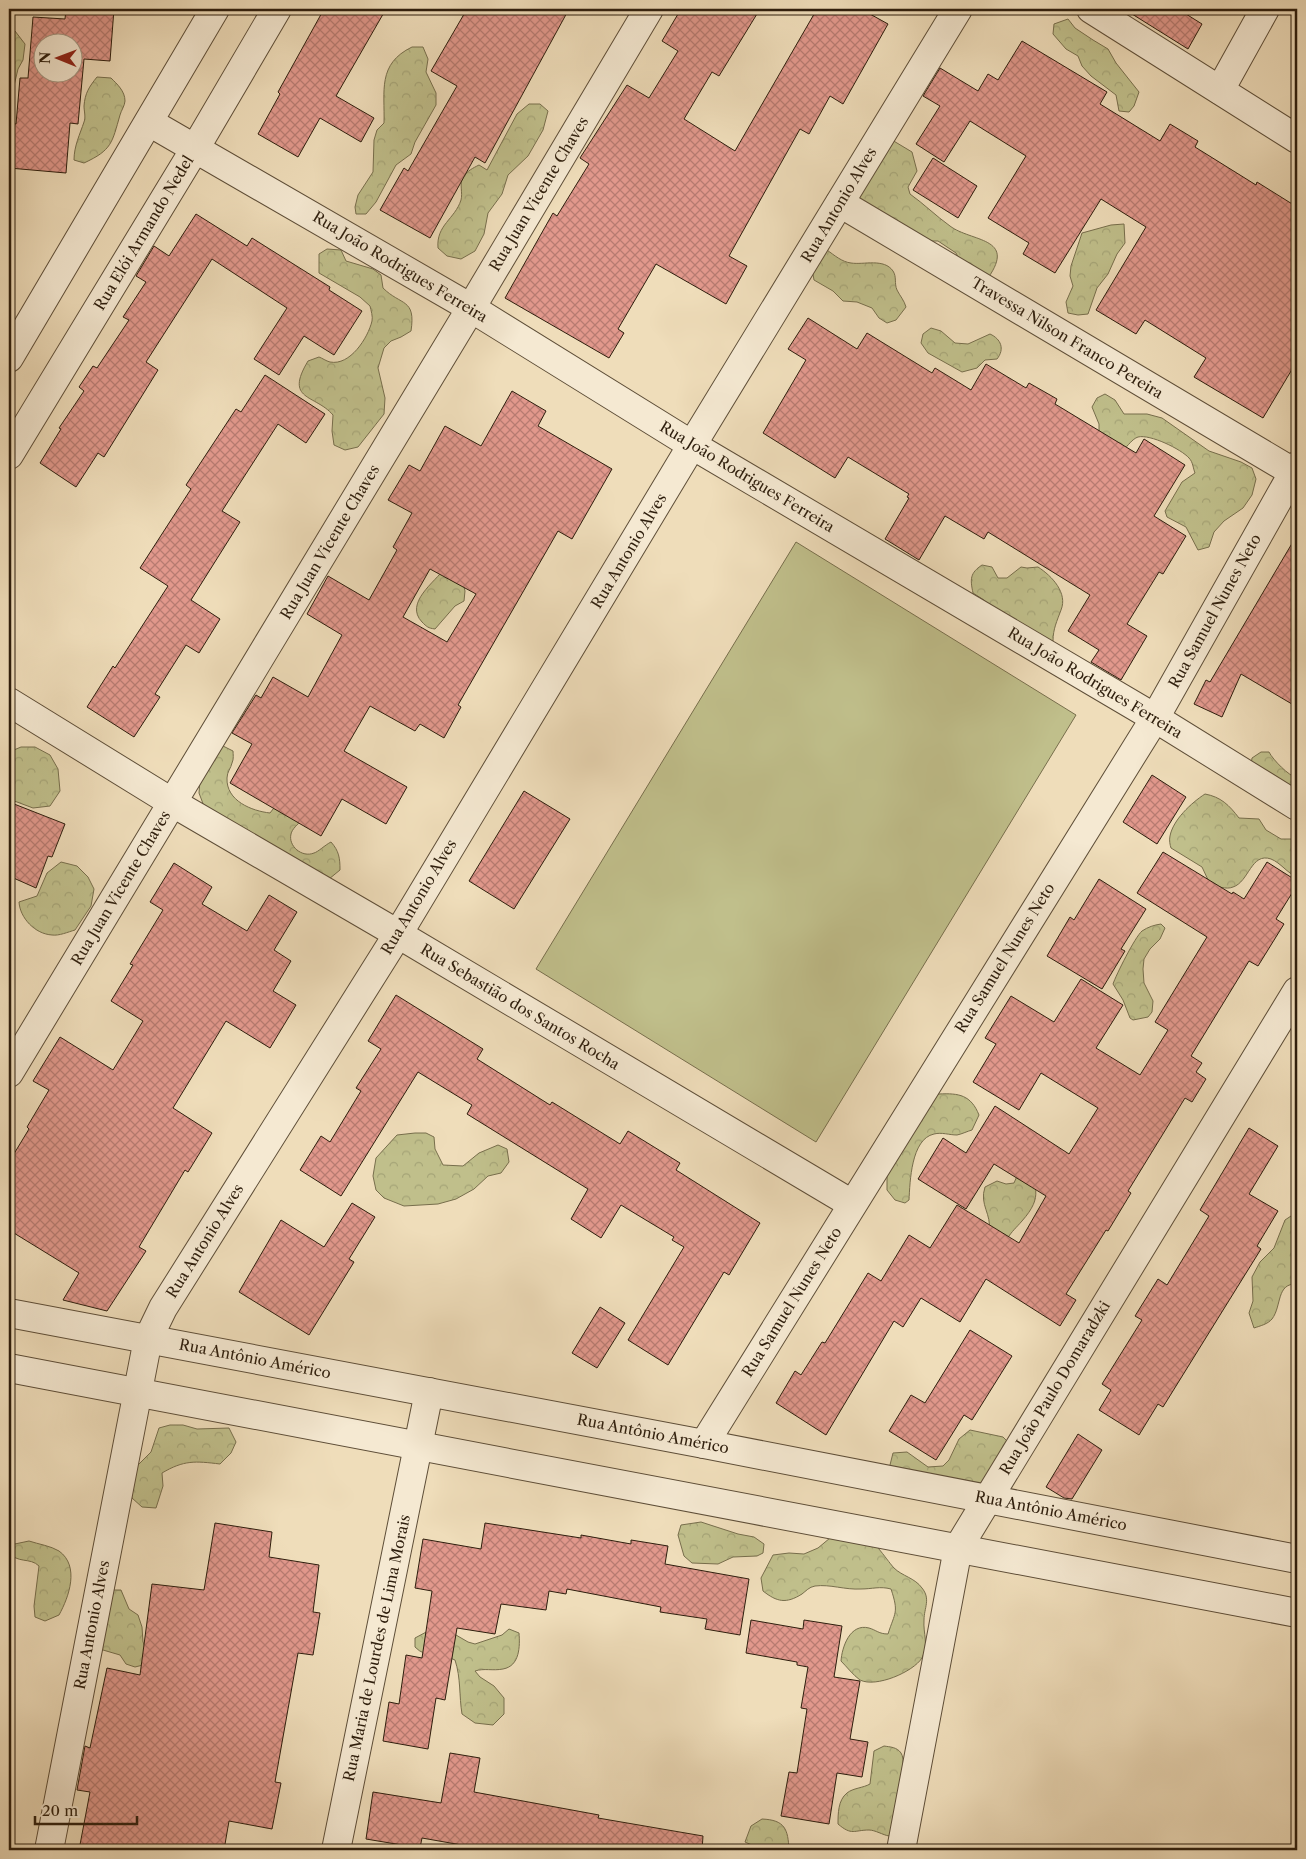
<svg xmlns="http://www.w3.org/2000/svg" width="1306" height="1859" font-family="'Libre Caslon Text',serif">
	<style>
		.green { fill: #c0bf8b; stroke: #776e4c }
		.forest { fill: url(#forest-crowns); stroke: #776e4c }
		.building { fill: url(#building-cross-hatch); stroke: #2e1e0d; fill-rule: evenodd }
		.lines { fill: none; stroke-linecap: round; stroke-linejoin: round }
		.street-casing { stroke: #5e4e38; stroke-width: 30 }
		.street { stroke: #f5e9d2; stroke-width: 28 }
		.labels { text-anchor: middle; stroke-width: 4; stroke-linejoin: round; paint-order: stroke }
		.street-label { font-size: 15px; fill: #2e1e0d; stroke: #f5e9d2 }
	</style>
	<defs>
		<pattern id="forest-crowns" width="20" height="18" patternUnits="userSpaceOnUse" patternTransform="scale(1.25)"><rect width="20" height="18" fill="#c0bf8b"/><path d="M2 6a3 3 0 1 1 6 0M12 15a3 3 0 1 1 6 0" fill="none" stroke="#a5a477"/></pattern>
		<pattern id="building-cross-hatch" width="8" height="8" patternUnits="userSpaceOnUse" patternTransform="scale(1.25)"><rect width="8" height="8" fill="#e1988c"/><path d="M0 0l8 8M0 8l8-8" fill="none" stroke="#b77b71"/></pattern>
	</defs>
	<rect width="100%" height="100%" fill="#efddba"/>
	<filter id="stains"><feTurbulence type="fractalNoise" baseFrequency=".004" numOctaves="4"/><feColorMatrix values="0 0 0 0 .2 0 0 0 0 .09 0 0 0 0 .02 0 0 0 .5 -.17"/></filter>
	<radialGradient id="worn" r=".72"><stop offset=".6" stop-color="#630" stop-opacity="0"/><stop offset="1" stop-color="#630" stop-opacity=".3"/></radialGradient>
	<!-- green -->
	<path class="green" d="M796,542L1076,715L816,1142L536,969Z"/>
	<!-- forest -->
	<g class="forest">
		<path d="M1068,19L1075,28L1093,40L1108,49L1116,63L1139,92L1134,106L1129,112L1119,111L1116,95L1091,76L1082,66L1078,56L1066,49L1053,34L1054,24Z"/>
		<path d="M15,31L25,44L23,60L18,69L13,90L9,100V33Z"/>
		<path d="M412,47H423L428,59L426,72L436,93V105L415,142L411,154L396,165L376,202L366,214H356L355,207L358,195L373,172L374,140L377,130L384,123C385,91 377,64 412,47Z"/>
		<path d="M97,77L111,78C117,84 125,91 125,101C125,105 121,111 120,115C112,143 112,150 84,163L74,160C74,146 80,134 84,122C86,117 84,111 84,106C85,93 89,87 97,77Z"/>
		<path d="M529,104H540L548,111L543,130L528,156L508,175L502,194L488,213L484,234L475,251L461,259L447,256L438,248C436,225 455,219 461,200C463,193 459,183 463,177C467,171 473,168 479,165L487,170L517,114Z"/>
		<path d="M892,140L912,152L917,171L908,187L910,194C924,204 936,216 950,226C971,242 1017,237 988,278L959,259L956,253L938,241H929L856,202Z"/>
		<path d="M1124,224L1125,243L1117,254L1108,274L1097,288L1088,314L1078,315L1068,313L1066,302L1073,286L1070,276L1071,266L1082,233L1111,225Z"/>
		<path d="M327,249L341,250L346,261L373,269L381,275L383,288C401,306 416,298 411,331L401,337L391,341L384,348L378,368L385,398L384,414L358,447L345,450L334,445L332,431L333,415C315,394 284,401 308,361L319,357C322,358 326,361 330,362C350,366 368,338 372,321C373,317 371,310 370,306L360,297L319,273V254Z"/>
		<path d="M827,250C834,255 842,262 851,263C864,265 884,258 893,271C897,277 894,283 897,290C900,296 904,300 906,307L896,320L887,323L879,318L872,308L857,302L843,301L833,291L814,280L811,263Z"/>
		<path d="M931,328L941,331L955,343L968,344L990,334C1001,339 1005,349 997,359L985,360L977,368L962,372L928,353L921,343L923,334Z"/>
		<path d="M1105,394L1115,400L1124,414H1147L1162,418L1209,451L1241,462L1252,468L1256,479L1252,495L1243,508L1224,521L1214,532L1209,547L1198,550L1186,527L1167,517L1165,511L1182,482L1195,473C1193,468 1193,462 1189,458C1181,449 1150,434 1138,437C1132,439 1128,446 1123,450L1099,431V424L1092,407L1097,398Z"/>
		<path d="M982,565L992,567L998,578H1007L1021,567L1027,568L1038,567C1052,576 1068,593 1061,610C1057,621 1053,629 1053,641L1046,645L988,607L984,600L973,593C970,579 970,573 982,565Z"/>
		<path d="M445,568L462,577L465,591L464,601L455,606L435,629C428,628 427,627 422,622C404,603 435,582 445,568Z"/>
		<path d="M223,746L233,751C233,754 234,759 232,763C231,768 227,772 227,778C226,801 252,811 270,813L277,804L301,821C298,824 292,829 291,834C288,846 302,858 314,853C318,852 325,845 331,842C339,851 340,858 340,870L329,879L205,809L199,793L200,780L214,749Z"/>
		<path d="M21,747H35L50,755L58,769L60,791L50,806L33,808L9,799V752Z"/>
		<path d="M1261,752H1269C1273,760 1289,776 1297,778V799L1251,765L1252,758Z"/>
		<path d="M1205,794C1221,797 1229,805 1239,818L1259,819L1266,830L1281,839H1297V877C1287,873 1281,863 1271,859C1251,852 1249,882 1233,887C1226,890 1217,886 1210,884L1202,867L1171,848C1170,845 1169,840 1170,836C1173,820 1191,803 1205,794Z"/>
		<path d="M61,862L77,866L88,877L94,889L91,906L75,930C68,932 59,936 52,935C35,934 20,918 19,902L37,896L47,873Z"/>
		<path d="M1161,924L1165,928L1160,939L1150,949L1144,959L1143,969L1144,983L1153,1001L1152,1012L1148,1017L1133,1020L1130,1018L1123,1000L1113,984C1116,975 1135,937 1142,931C1148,927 1154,925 1161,924Z"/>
		<path d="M939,1094C959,1093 971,1095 979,1115L972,1130C968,1131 962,1134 957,1135C949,1135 942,1132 934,1134C911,1139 910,1182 909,1200L905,1203L895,1200L887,1190V1171L926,1097Z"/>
		<path d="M415,1133H426L434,1137L435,1149L443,1165L463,1166L479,1153L498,1145L507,1149L509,1162L501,1173L488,1176L474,1189L456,1199L438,1204L404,1206L384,1198L376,1190L373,1176L376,1158L397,1135Z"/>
		<path d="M1024,1160C1036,1186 1044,1196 1022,1221C1016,1228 1012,1231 1007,1239L989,1231C992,1214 979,1205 985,1187L997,1181L1006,1184L1014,1183Z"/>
		<path d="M1297,1212V1284C1276,1283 1282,1306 1272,1319C1268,1324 1260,1326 1254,1328L1249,1313L1253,1301L1252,1277L1260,1262L1274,1248L1285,1220Z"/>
		<path d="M170,1425H183L197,1429L229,1428L236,1442L231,1453L220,1464C195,1461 184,1460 162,1473L163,1486L156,1508L142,1507L132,1498L129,1485L135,1468L151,1452L159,1428Z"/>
		<path d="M970,1430L1003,1437L1007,1441L980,1491L889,1469L893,1453L907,1452L928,1467L943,1466L949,1460L959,1439Z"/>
		<path d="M701,1522L738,1534L754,1537L764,1544L763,1553L757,1556L733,1557L718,1564L692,1563L684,1556L678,1535L681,1525Z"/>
		<path d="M836,1533C843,1533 852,1532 859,1534C873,1537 885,1558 894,1568C902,1576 915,1578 922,1588C931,1599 924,1608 924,1620C923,1634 929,1644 922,1658C913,1672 876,1688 860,1680C853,1675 847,1667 841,1661C842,1647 850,1623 869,1628C876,1630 879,1634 888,1634C895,1612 899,1613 891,1589C880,1586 872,1589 861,1589C845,1590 830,1584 815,1586C809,1587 806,1591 802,1594C786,1604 777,1602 763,1591L761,1578L773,1555L789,1553L804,1554L818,1548Z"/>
		<path d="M29,1541C38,1544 51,1546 59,1551C80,1566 69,1597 59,1615L45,1621L35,1617L34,1606L39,1566C30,1557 17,1564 9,1552L10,1545Z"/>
		<path d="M114,1590H121L129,1609L138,1615L142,1627L143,1642L146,1649L143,1665L135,1667L126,1664L120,1655L103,1650L93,1643L108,1596Z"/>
		<path d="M509,1629L519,1633C520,1646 520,1666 503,1669C493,1671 484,1668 475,1671L480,1677L494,1686L504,1698V1714L493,1725L475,1723L462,1714C459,1696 461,1678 455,1660C442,1653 426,1659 415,1647V1638L430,1630L456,1635L468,1642L475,1644L502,1635Z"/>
		<path d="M884,1746C890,1747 897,1747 901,1753C909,1764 895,1823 889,1836C883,1835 875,1830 869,1830C854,1830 852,1836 838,1824C838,1814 838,1800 847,1793C853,1788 863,1788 870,1784L874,1751Z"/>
		<path d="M762,1819C785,1820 788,1829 789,1850H752L754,1846L745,1842L751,1826Z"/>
	</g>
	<!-- building -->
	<g class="building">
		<path d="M66,9H114L110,61L84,59L78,124L70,123L66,173L9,168V123L16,124L20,78H28L33,17L65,19ZM42,42H72V72H42Z"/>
		<path d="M324,9H386L336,96L374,118L361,142L320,118L298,157L258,134L280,94L278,92Z"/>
		<path d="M467,9H569L485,163L475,157L430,238L380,210L404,168L408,171L457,86L431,71Z"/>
		<path d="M681,9H760L719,76L712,72L684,119L735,151L817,9H861L888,24L843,104L830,96L809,134L800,129L729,256L747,266L726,304L656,264L618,329L624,333L609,358L505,298L553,213L557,216L589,164L580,158L627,85L649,98L678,51L662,41Z"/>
		<path d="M1124,9H1178L1202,24L1188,49Z"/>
		<path d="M1022,41L1107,92L1100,104L1160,141L1170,124L1198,141L1195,147L1256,185L1257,182L1297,207V361L1263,418L1194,377L1206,358L1145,320L1136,334L1096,310L1146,227L1101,199L1055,273L1023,254L1029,243L988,218L1026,156L970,121L944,162L916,144L940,106L923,96L940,68L978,91L988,74L998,80Z"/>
		<path d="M933,158L977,186L958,218L913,190Z"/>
		<path d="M196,214L247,246L252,238L330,287L329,290L362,311L334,355L304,336L279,375L254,359L287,308L212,259L146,362L158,370L104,457L98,453L76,487L40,463L61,429L59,428L84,391L79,387L93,366L97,368L129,320L123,317L146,282L136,276L154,246L169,256Z"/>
		<path d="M808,318L857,349L867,333L932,373L935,368L971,390L986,364L1026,388L1029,383L1057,399L1055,404L1136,453L1144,439L1185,465L1154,516L1186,536L1163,574L1159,572L1127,624L1147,636L1121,680L1091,662L1099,650L1068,631L1090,595L988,532L984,539L945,516L919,560L885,539L909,498L907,497L909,494L848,457L835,478L763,433L806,360L788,349Z"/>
		<path d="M265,375L325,414L306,443L278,424L222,511L240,522L191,600L220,619L199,653L186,645L155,694L160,697L134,737L87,707L113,666L115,668L168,586L140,568L191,489L186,485L236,409L241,412Z"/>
		<path d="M512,391L546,411L538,426L612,469L572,539L558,531L458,705L461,707L444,738L420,724L415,731L370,706L344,751L407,787L386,824L342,799L321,836L230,783L252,744L232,733L256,695L261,698L273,677L308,697L342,635L307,614L328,576L369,600L397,550L393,547L412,513L388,500L409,465L420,471L445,426L481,446ZM430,569L476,594L447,642L403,617Z"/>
		<path d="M1297,535V707L1241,674L1222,717L1194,704L1206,680L1210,682Z"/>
		<path d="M1152,775L1186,797L1157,844L1123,822Z"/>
		<path d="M524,791L570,819L514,909L469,881Z"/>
		<path d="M9,802L65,824L52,857L48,856L36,888L9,876Z"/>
		<path d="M1163,852L1232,894L1233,892L1244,899L1267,862L1297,881V885L1276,919L1284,924L1258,966L1249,961L1191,1056L1202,1063L1196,1072L1206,1079L1192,1102L1185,1098L1128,1191L1131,1193L1108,1231L1106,1230L1066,1294L1076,1300L1060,1326L986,1279L960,1322L921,1298L903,1327L894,1321L826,1435L776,1403L795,1371L801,1375L822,1342L825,1343L868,1273L881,1281L909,1235L930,1248L957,1205L1019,1243L1046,1196L994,1164L966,1209L918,1179L943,1138L966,1153L995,1106L1069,1154L1098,1108L1041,1073L1019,1110L973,1082L996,1044L985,1038L1011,996L1054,1022L1081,979L1123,1005L1096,1048L1140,1075L1168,1030L1155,1022L1207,937L1137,893Z"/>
		<path d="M174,863L212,887L202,904L247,931L269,895L297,912L274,950L291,961L273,991L296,1005L270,1048L226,1021L173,1108L212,1133L188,1172L185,1170L139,1247L146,1251L107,1311L63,1300L79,1273L9,1230V1162L29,1129L27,1127L49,1090L33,1081L60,1037L113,1070L143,1021L111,1001L133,965L130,964L163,910L150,902Z"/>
		<path d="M1099,879L1146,909L1121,949L1125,951L1102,989L1047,956L1070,917L1074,920Z"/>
		<path d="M396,995L483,1049L477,1059L550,1105L552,1102L620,1144L628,1131L680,1163L676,1170L760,1223L729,1275L724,1272L668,1365L628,1340L684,1247L672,1240L674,1237L621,1205L601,1238L571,1219L588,1189L467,1114L472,1105L418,1072L341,1196L300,1170L321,1136L330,1142L361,1091L356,1088L381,1049L368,1041Z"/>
		<path d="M1249,1128L1278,1146L1249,1194L1278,1211L1257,1246L1261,1249L1220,1315L1163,1407L1158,1404L1139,1435L1099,1410L1111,1390L1102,1384L1142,1320L1135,1316L1158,1279L1167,1285L1209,1216L1200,1210Z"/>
		<path d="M352,1203L375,1217L349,1259L354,1262L309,1335L239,1292L281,1220L324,1247Z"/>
		<path d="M600,1307L625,1323L597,1368L572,1353Z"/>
		<path d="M970,1330L1012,1356L972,1420L964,1415L936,1460L889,1431L911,1395L925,1403Z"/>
		<path d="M1078,1434L1102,1450L1072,1499L1064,1498L1046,1487Z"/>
		<path d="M215,1523L272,1532L269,1557L319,1565L313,1612L320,1613L313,1655L298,1653L275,1782L281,1783L272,1829L229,1821L224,1850H79L90,1792L77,1790L85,1746L90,1748L107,1668L140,1675L152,1584L204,1590Z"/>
		<path d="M485,1523L581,1538V1535L631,1544V1540L668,1546L665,1564L749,1579L740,1635L705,1629L707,1619L660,1612L661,1607L567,1589L566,1594L549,1591L546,1610L501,1604L495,1634L457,1628L445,1700L436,1698L428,1749L383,1741L389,1702L399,1704L406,1655L422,1658L432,1591L415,1588L423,1539L481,1549Z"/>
		<path d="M751,1620L803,1629L804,1620L842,1626L834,1677L860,1681L850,1739L868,1742L862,1777L837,1773L829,1824L781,1816L789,1772L797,1773L807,1709L801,1708L808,1667L797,1665V1662L746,1653Z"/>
		<path d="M450,1753L480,1758L474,1792L599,1815L598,1818L703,1836L702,1850H490L422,1838L420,1848L366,1839L373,1792L441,1803Z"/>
	</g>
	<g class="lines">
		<defs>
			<g id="street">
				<path d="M1091,9L1297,139"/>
				<path d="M1220,90L1265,9"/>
				<path d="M149,122L471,308L692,445L1155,718L1297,806"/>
				<path d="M840,203L1293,472"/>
				<path d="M9,358L215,9"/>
				<path d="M9,455L196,147L277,9"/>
				<path d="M9,702L173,803L398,934L852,1204"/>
				<path d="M9,1073L471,308L649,9"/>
				<path d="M9,1313L704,1444L1297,1559"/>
				<path d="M9,1368L1297,1613"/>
				<path d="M704,1444L1155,718L1297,466"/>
				<path d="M49,1850L148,1339L163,1308L398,934L692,445L958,9"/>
				<path d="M336,1850L429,1392"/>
				<path d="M901,1850L958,1548L1297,991"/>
			</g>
		</defs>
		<!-- street casing -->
		<use href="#street" class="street-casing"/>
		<!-- street -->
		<use href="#street" class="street"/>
	</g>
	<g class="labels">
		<!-- street labels -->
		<g class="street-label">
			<text transform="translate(539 194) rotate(-59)" y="5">Rua Juan Vicente Chaves</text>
			<text transform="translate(839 205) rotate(-59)" y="5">Rua Antonio Alves</text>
			<text transform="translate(144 233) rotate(-59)" y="5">Rua Elói Armando Nedel</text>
			<text transform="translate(400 267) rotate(31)" y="5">Rua João Rodrigues Ferreira</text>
			<text transform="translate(1067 338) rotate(31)" y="5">Travessa Nilson Franco Pereira</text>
			<text transform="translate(747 477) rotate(31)" y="5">Rua João Rodrigues Ferreira</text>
			<text transform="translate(330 542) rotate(-59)" y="5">Rua Juan Vicente Chaves</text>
			<text transform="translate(629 551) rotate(-59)" y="5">Rua Antonio Alves</text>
			<text transform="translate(1215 611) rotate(-61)" y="5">Rua Samuel Nunes Neto</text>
			<text transform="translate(1095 683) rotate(31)" y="5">Rua João Rodrigues Ferreira</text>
			<text transform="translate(121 888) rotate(-59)" y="5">Rua Juan Vicente Chaves</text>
			<text transform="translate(419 897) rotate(-59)" y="5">Rua Antonio Alves</text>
			<text transform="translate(1005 958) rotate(-58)" y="5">Rua Samuel Nunes Neto</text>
			<text transform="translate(520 1007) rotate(31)" y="5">Rua Sebastião dos Santos Rocha</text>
			<text transform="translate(205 1241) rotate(-58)" y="5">Rua Antonio Alves</text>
			<text transform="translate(792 1302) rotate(-58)" y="5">Rua Samuel Nunes Neto</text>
			<text transform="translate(255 1359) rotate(11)" y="5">Rua Antônio Américo</text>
			<text transform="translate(1055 1388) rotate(-59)" y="5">Rua João Paulo Domaradzki</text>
			<text transform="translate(653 1434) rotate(11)" y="5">Rua Antônio Américo</text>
			<text transform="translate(1051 1511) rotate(11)" y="5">Rua Antônio Américo</text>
			<text transform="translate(92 1625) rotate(-79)" y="5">Rua Antonio Alves</text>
			<text transform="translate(377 1648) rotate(-78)" y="5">Rua Maria de Lourdes de Lima Morais</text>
		</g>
	</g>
	<!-- margin -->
	<rect width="1306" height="1859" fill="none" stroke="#efddba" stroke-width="30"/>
	<rect x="10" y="10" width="1286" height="1839" fill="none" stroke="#2e1e0d" stroke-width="2.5"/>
	<rect x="15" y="15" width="1276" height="1829" fill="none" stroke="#2e1e0d"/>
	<!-- north arrow -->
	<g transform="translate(58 58) rotate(271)"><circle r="24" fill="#f5e9d2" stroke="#a59883"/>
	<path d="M0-4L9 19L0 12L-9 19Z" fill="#8f2418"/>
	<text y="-8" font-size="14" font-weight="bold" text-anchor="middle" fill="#2e1e0d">N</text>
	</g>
	<!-- scale -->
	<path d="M35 1816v8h102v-8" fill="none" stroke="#2e1e0d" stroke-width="2.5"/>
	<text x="42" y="1816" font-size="15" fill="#2e1e0d" stroke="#f5e9d2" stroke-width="4" paint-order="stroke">20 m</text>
	<rect width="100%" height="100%" filter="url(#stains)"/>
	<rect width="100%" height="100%" fill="url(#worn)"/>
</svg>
